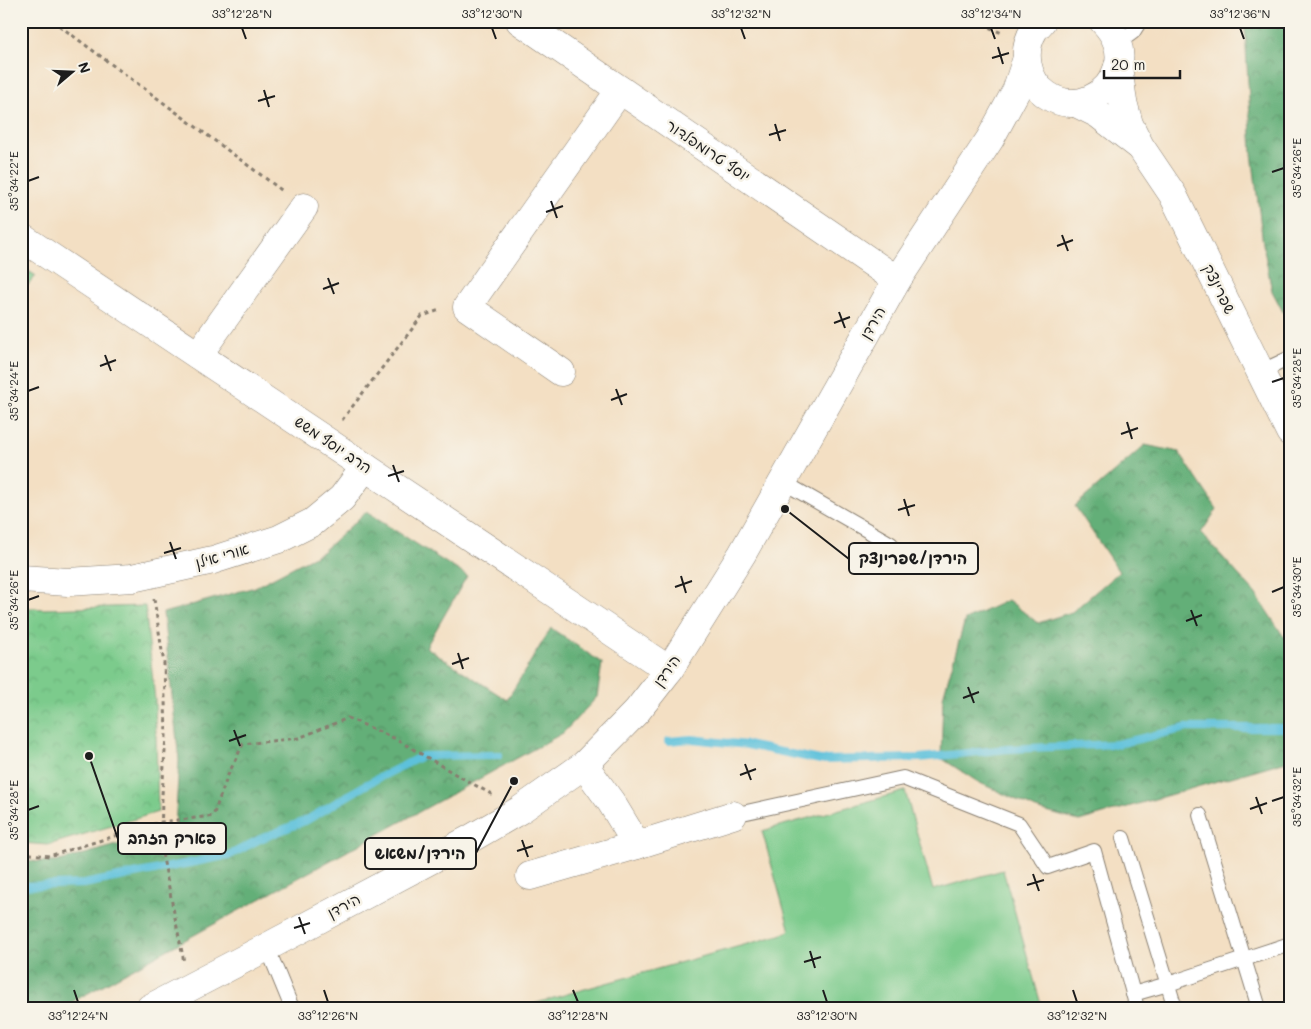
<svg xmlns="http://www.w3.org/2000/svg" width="1311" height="1029" font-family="Mali,'Playpen Sans Hebrew',sans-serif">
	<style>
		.forest { fill: url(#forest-crowns); stroke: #40664a }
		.park { fill: url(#park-crowns); stroke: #4c7454 }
		.pitch { fill: #7bcb8c; stroke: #4c7454 }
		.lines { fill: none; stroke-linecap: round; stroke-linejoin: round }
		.stream { stroke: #5dc1db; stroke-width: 8 }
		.service-casing { stroke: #887e70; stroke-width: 16 }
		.minor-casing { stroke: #887e70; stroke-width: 29 }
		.tertiary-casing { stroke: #887e70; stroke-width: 29 }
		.path { stroke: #887e70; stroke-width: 3; stroke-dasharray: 4 4; stroke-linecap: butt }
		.service { stroke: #fff; stroke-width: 14 }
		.minor { stroke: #fff; stroke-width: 28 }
		.tertiary { stroke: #fff; stroke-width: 28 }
		.ticks { fill: none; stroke: #1c1c1c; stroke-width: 2 }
		.labels { text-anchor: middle; stroke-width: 5; stroke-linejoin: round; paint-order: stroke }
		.street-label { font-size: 15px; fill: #1c1c1c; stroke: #f7f3e8 }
		.leader { fill: none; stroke: #1c1c1c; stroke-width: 2 }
		.callout-dot { fill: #1c1c1c; stroke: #f7f3e8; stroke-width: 2 }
		.callout { fill: #f7f3e8; stroke: #1c1c1c; stroke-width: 2 }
		.callout-label { font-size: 16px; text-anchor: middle; font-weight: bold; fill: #1c1c1c }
		.neatline { fill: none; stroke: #1c1c1c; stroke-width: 2 }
		.ticks-label { font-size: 12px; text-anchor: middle; fill: #1c1c1c }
	</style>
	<defs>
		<pattern id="forest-crowns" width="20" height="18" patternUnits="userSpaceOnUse" patternTransform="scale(1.25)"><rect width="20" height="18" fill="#64af78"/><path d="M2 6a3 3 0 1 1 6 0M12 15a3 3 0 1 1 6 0" fill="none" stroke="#528e62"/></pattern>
		<pattern id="park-crowns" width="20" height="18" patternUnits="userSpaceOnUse" patternTransform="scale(1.25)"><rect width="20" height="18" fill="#7bcb8c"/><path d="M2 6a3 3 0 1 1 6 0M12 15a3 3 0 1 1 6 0" fill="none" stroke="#6aae78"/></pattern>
	</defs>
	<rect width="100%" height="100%" fill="#f7f3e8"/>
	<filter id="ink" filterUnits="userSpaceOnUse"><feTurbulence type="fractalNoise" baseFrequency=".02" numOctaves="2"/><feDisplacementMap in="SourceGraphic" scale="10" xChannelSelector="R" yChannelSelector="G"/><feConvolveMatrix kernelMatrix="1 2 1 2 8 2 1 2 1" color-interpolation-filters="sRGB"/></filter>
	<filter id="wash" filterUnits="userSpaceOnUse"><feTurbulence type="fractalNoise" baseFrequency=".0096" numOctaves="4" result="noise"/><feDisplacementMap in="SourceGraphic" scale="20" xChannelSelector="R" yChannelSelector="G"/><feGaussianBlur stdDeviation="1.12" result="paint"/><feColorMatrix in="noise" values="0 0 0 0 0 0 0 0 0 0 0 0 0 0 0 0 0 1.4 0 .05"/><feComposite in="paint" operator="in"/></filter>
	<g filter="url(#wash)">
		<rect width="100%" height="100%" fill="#f3dfc3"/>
		<!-- forest -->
		<g class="forest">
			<path d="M1248,21H1290V325L1272,291L1263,244L1252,153L1245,29Z"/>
			<path d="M1145,445L1179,452L1217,509L1201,533L1255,593L1290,646V760L1079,821L1036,809L978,782L941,758L943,697L965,620L1008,600L1038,623L1072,612L1119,572L1075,506Z"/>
			<path d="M366,512L467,576L426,647L507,700L551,628L602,663L597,697L563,733L61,1008H21V861L56,862L175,829L179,760L163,613L255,587L322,552Z"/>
		</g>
		<!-- park -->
		<g class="park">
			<path d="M21,266L36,276L21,293Z"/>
			<path d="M145,606L155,700L158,812L48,845L21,843V607L43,609Z"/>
		</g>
		<!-- pitch -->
		<path class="pitch" d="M905,791L933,890L1003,870L1042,1008H520L574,992L780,935L790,931L762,831Z"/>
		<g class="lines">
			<!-- stream -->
			<g class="stream">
				<path d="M669,741L692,739L747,745L820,760L919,758L1008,749L1117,744L1186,728H1290"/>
				<path d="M21,886L84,884L230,855L260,839L307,820L369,783L422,756L499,755"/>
			</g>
		</g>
	</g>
	<g filter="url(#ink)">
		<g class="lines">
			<defs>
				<g id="service">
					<path d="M1118,43L1133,32L1140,21"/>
					<path d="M1260,372L1290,358"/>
					<path d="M783,482L891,544"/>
					<path d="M733,815L903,778L1019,824L1048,867L1094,851L1137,1008"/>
					<path d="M1200,815L1259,1008"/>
					<path d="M1123,838L1175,1008"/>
					<path d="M267,947L292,1008"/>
					<path d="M1133,994L1168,984L1290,944"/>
				</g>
				<g id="minor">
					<path d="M520,21L897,280"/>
					<path d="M21,237L669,670"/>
					<path d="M198,355L304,207"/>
					<path d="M561,372L467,307L620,90"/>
					<path d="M21,579L68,582L132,578L213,560L279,539L313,522L342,498L365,467"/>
					<path d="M584,765L611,802L637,845L733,815"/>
					<path d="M530,876L637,845"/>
				</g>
				<g id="tertiary">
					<path d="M1042,21C1040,24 1036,27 1034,30C1021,51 1026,81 1047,95C1075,114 1109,97 1118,67C1123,50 1115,33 1103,21"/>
					<path d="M1118,66L1123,102L1129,124L1140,146L1173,195L1290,432"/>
					<path d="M1076,103L1098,114L1138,145"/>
					<path d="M150,1008L267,947L470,839L520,810L584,765L637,711L669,670L742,554L897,280L990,139L1016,91L1026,61"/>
				</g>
			</defs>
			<!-- service casing -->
			<use href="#service" class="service-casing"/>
			<!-- minor casing -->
			<use href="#minor" class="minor-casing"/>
			<!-- tertiary casing -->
			<use href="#tertiary" class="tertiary-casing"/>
			<!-- path -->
			<g class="path">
				<path d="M53,21L284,192"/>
				<path d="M975,21L1004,34"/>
				<path d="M342,420L422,316L440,310"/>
				<path d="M154,599L164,664L166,736L162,795L161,848L184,962"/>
				<path d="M21,853L49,856L161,822L213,816L228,775L243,744L299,738L348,718L396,739L455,774L493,795"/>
			</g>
			<!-- service -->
			<use href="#service" class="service"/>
			<!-- minor -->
			<use href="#minor" class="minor"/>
			<!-- tertiary -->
			<use href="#tertiary" class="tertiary"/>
		</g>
	</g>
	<!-- ticks -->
	<path class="ticks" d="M242,28L246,39M492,28L496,39M741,28L745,39M991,28L995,39M1240,28L1244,39M998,47L1003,64M992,58L1009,53M264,90L269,107M258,101L275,96M775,124L780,141M769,135L786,130M1272,172L1284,168M28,181L39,177M551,201L557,218M546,212L563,206M1062,235L1068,251M1057,246L1073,240M328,278L334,294M323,289L339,283M839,312L845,328M834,323L850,317M105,355L111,371M100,366L116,360M1272,382L1284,378M616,389L622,405M28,391L39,387M611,400L627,394M1127,422L1132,439M1121,434L1138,428M393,465L399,482M388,476L404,471M904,499L909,516M898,510L915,505M170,542L176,559M164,553L181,548M681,576L686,593M675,587L692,581M1272,592L1284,587M28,600L39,596M1191,610L1197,626M1186,621L1202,615M458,653L463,669M452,664L469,658M968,687L974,703M963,698L979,692M234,730L240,746M229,741L246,735M745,764L751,780M740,775L756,769M1256,797L1262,814M1272,801L1284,797M1250,809L1267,803M28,810L39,806M522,840L528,857M517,851L533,846M1033,874L1039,891M1027,885L1044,880M299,917L305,934M294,928L310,923M810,951L815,968M804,962L821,957M74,990L78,1002M324,990L328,1002M573,990L578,1002M823,990L827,1002M1073,990L1077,1002"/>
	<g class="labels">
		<!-- street labels -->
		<g class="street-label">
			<text transform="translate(708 151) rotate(34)" y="5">יוסף טרומפלדור</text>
			<text transform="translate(1219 289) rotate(64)" y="5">שפרינצק</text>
			<text transform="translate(873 323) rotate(-60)" y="5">הירדן</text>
			<text transform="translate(333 445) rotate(34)" y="5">הרב יוסף משש</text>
			<text transform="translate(222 556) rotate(-16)" y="5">אורי אילן</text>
			<text transform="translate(667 671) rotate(-55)" y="5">הירדן</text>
			<text transform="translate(344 906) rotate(-28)" y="5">הירדן</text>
		</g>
	</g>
	<!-- callouts -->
	<path class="leader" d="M785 509L849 559M89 756L118 839M514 781L476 853"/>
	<g class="callout-dot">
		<circle cx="785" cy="509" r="5"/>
		<circle cx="89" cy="756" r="5"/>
		<circle cx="514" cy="781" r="5"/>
	</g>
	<g class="callout">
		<rect x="849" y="543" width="129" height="31" rx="5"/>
		<rect x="118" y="823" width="108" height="31" rx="5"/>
		<rect x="365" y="838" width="111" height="31" rx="5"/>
	</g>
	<g class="callout-label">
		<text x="913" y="564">הירדן/שפרינצק</text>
		<text x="172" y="844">פארק הזהב</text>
		<text x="420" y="859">הירדן/משאש</text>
	</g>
	<!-- margin -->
	<rect width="1311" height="1029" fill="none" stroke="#f7f3e8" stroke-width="55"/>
	<!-- north arrow -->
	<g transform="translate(72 72) rotate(71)" stroke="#f7f3e8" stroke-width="4" paint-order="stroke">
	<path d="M0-4L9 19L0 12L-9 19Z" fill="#1c1c1c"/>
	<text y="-8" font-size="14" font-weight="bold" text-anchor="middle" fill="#1c1c1c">N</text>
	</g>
	<!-- scale -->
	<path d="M1104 70v8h76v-8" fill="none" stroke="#1c1c1c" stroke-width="2.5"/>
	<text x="1111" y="70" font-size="15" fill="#1c1c1c" stroke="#f7f3e8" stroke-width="4" paint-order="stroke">20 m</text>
	<rect x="28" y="28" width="1256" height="974" class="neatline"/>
	<g class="ticks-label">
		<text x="242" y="18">33°12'28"N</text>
		<text x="492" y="18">33°12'30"N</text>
		<text x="741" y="18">33°12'32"N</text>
		<text x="991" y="18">33°12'34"N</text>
		<text x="1240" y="18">33°12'36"N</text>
		<text transform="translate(1297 168) rotate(-90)" y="4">35°34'26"E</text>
		<text transform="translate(14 181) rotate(-90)" y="4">35°34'22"E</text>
		<text transform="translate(1297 378) rotate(-90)" y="4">35°34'28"E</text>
		<text transform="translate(14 391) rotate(-90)" y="4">35°34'24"E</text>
		<text transform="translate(1297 587) rotate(-90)" y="4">35°34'30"E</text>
		<text transform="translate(14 600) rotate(-90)" y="4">35°34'26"E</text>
		<text transform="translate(1297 797) rotate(-90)" y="4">35°34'32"E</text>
		<text transform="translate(14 810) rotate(-90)" y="4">35°34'28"E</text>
		<text x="78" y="1020">33°12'24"N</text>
		<text x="328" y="1020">33°12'26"N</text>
		<text x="578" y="1020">33°12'28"N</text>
		<text x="827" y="1020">33°12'30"N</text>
		<text x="1077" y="1020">33°12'32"N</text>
	</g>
</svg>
